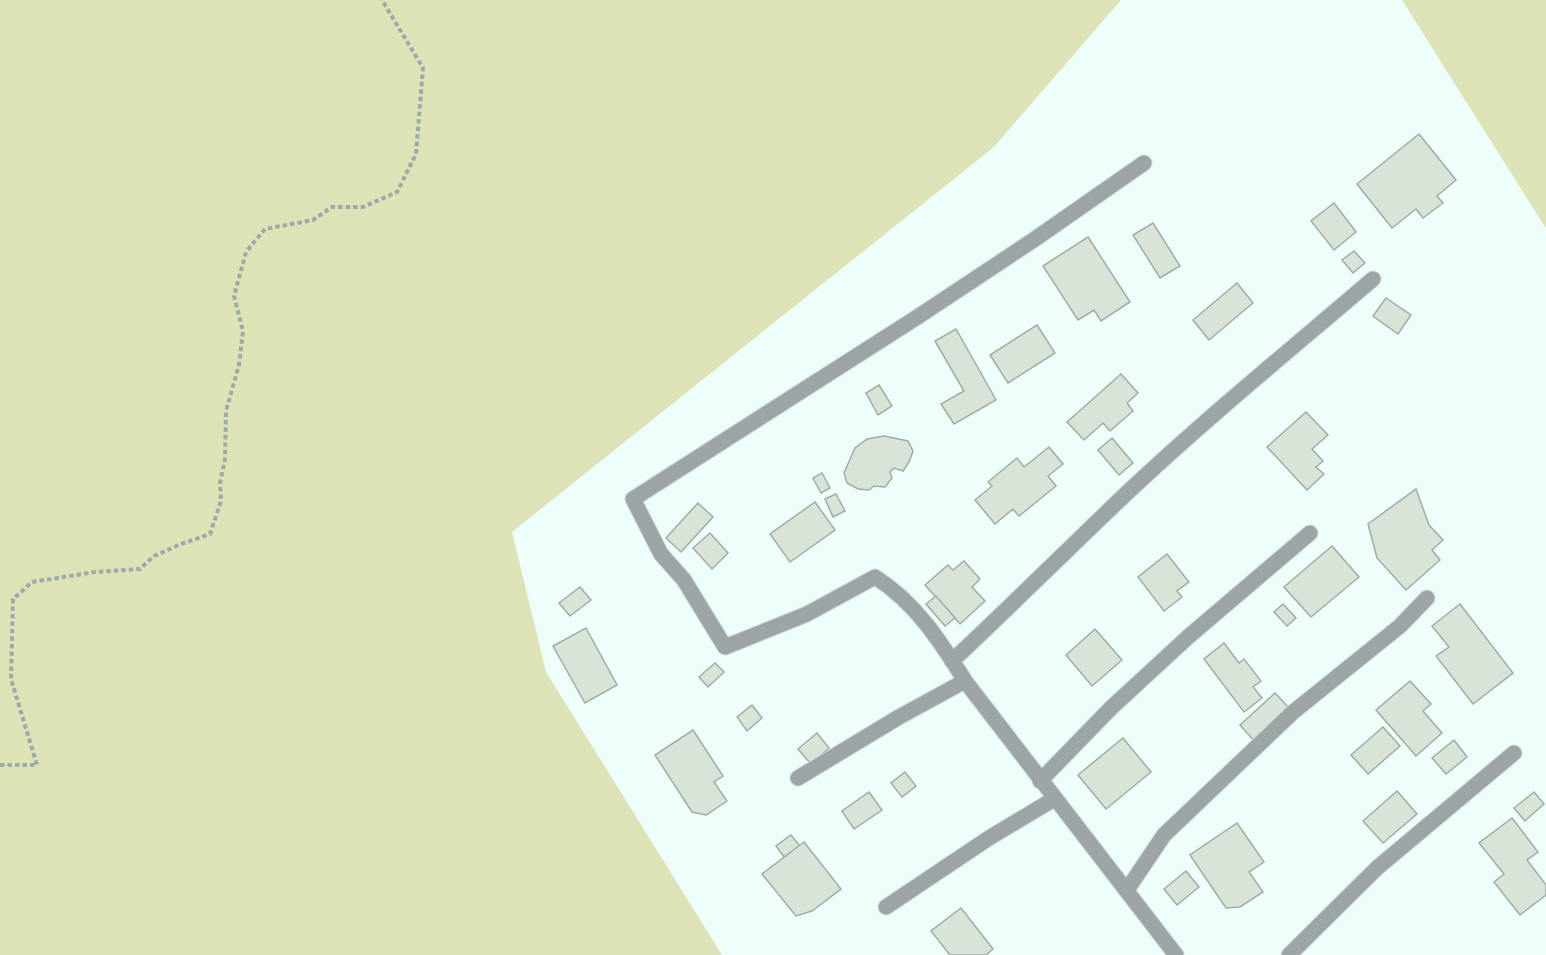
<svg xmlns="http://www.w3.org/2000/svg" width="1546" height="955" font-family="'Varela Round',sans-serif">
	<style>
		.green { fill: #dde3b6 }
		.building { fill: #d9e4d9; stroke: #a1aca2; stroke-width: 1.5 }
		.lines { fill: none; stroke-linecap: round; stroke-linejoin: round }
		.minor-casing { stroke: #ccdad7; stroke-width: 17 }
		.path { stroke: #9eaaa7; stroke-width: 4; stroke-dasharray: 4.5 3; stroke-linecap: butt }
		.minor { stroke: #9da4a5; stroke-width: 15 }
	</style>
	<rect width="100%" height="100%" fill="#eefefa"/>
	<!-- green -->
	<g class="green">
		<path d="M0,0H1121L994,147L512,532L546,672L722,955H0Z"/>
		<path d="M1402,0H1546V228L1540,219Z"/>
	</g>
	<!-- building -->
	<g class="building">
		<path d="M1419,134L1456,180L1437,196L1443,203L1423,218L1416,209L1392,228L1357,184Z"/>
		<path d="M1334,203L1356,232L1334,250L1311,221Z"/>
		<path d="M1153,223L1180,266L1160,278L1133,235Z"/>
		<path d="M1088,237L1130,302L1101,321L1094,310L1078,320L1043,266Z"/>
		<path d="M1354,251L1365,263L1353,273L1342,260Z"/>
		<path d="M1237,283L1253,303L1209,340L1193,320Z"/>
		<path d="M1386,298L1411,315L1398,334L1373,316Z"/>
		<path d="M1037,325L1055,353L1008,383L990,355Z"/>
		<path d="M956,329L996,400L954,424L941,404L964,391L935,341Z"/>
		<path d="M1121,374L1138,393L1127,403L1133,411L1110,431L1103,423L1084,440L1067,422Z"/>
		<path d="M879,385L892,406L878,415L866,393Z"/>
		<path d="M1306,412L1328,435L1312,449L1323,461L1316,467L1324,474L1307,490L1267,447Z"/>
		<path d="M884,436L908,441L913,451L909,462L903,471L894,468L890,472L892,478L885,487L874,486L869,490L858,489L847,483L844,473L855,448L867,439Z"/>
		<path d="M1112,438L1133,463L1119,475L1098,450Z"/>
		<path d="M1049,447L1063,464L1048,476L1056,486L1019,516L1013,509L995,524L975,500L992,486L988,482L1017,458L1024,467Z"/>
		<path d="M822,473L830,488L821,493L813,478Z"/>
		<path d="M1416,489L1429,525L1443,540L1432,550L1440,560L1406,590L1377,558L1368,524Z"/>
		<path d="M836,494L845,511L833,517L825,499Z"/>
		<path d="M815,502L835,530L790,562L770,534Z"/>
		<path d="M698,503L713,517L681,552L666,538Z"/>
		<path d="M710,533L728,553L712,569L693,548Z"/>
		<path d="M1332,546L1359,577L1311,617L1284,587Z"/>
		<path d="M1167,554L1189,582L1177,591L1182,597L1164,611L1138,577Z"/>
		<path d="M964,561L980,579L972,587L985,601L960,624L925,585L948,565L953,570Z"/>
		<path d="M580,587L591,600L570,616L559,603Z"/>
		<path d="M936,596L955,618L945,626L926,604Z"/>
		<path d="M1283,604L1296,618L1287,626L1274,612Z"/>
		<path d="M1460,604L1513,673L1473,704L1436,656L1449,647L1432,626Z"/>
		<path d="M586,628L617,685L585,703L553,646Z"/>
		<path d="M1095,629L1122,660L1092,686L1066,655Z"/>
		<path d="M1224,643L1239,663L1244,659L1261,681L1253,687L1262,698L1244,712L1204,659Z"/>
		<path d="M715,663L724,672L708,687L699,677Z"/>
		<path d="M1410,681L1431,704L1423,711L1442,733L1416,756L1376,710Z"/>
		<path d="M1275,693L1290,709L1254,741L1240,725Z"/>
		<path d="M752,705L762,718L747,731L737,717Z"/>
		<path d="M1383,727L1400,746L1368,774L1351,755Z"/>
		<path d="M693,730L723,776L714,782L727,801L706,815L692,812L655,755Z"/>
		<path d="M817,733L829,748L811,764L798,749Z"/>
		<path d="M1123,738L1151,772L1106,809L1078,775Z"/>
		<path d="M1454,740L1467,757L1446,774L1432,758Z"/>
		<path d="M905,772L916,786L902,797L891,783Z"/>
		<path d="M1397,791L1417,814L1383,843L1363,821Z"/>
		<path d="M869,792L882,810L854,829L842,811Z"/>
		<path d="M1534,792L1544,804L1525,821L1514,808Z"/>
		<path d="M1512,818L1538,852L1527,860L1546,885V895L1520,915L1494,882L1504,874L1479,843Z"/>
		<path d="M1237,823L1264,862L1249,872L1263,892L1240,907L1226,908L1190,855Z"/>
		<path d="M791,835L800,846L784,857L776,846Z"/>
		<path d="M804,842L841,889L812,911L796,916L762,874Z"/>
		<path d="M1186,871L1199,887L1177,905L1164,889Z"/>
		<path d="M961,908L993,949L986,955H950L931,931Z"/>
	</g>
	<g class="lines">
		<defs>
			<g id="minor">
				<path d="M1144,163L1035,239L919,316L633,499L661,554L684,580L725,647L807,614L875,577C915,602 941,642 965,681L1176,955"/>
				<path d="M952,661C1012,605 1070,547 1129,491C1208,417 1291,349 1373,279"/>
				<path d="M798,778L899,717L965,681"/>
				<path d="M1040,781L1111,708L1188,637L1310,533"/>
				<path d="M1127,890L1164,835L1292,713L1400,626L1427,598"/>
				<path d="M886,907L989,838L1054,799"/>
				<path d="M1289,955L1377,868L1514,753"/>
			</g>
		</defs>
		<!-- minor casing -->
		<use href="#minor" class="minor-casing"/>
		<!-- path -->
		<path class="path" d="M0,765H37L11,679L13,599L32,582L95,572L140,569L154,556L181,544L210,534L221,501L220,483L225,459L226,411L239,365L243,331L234,296L246,252L265,229L313,220L332,207H363L397,192L416,154L423,68L382,0"/>
		<!-- minor -->
		<use href="#minor" class="minor"/>
	</g>
</svg>
